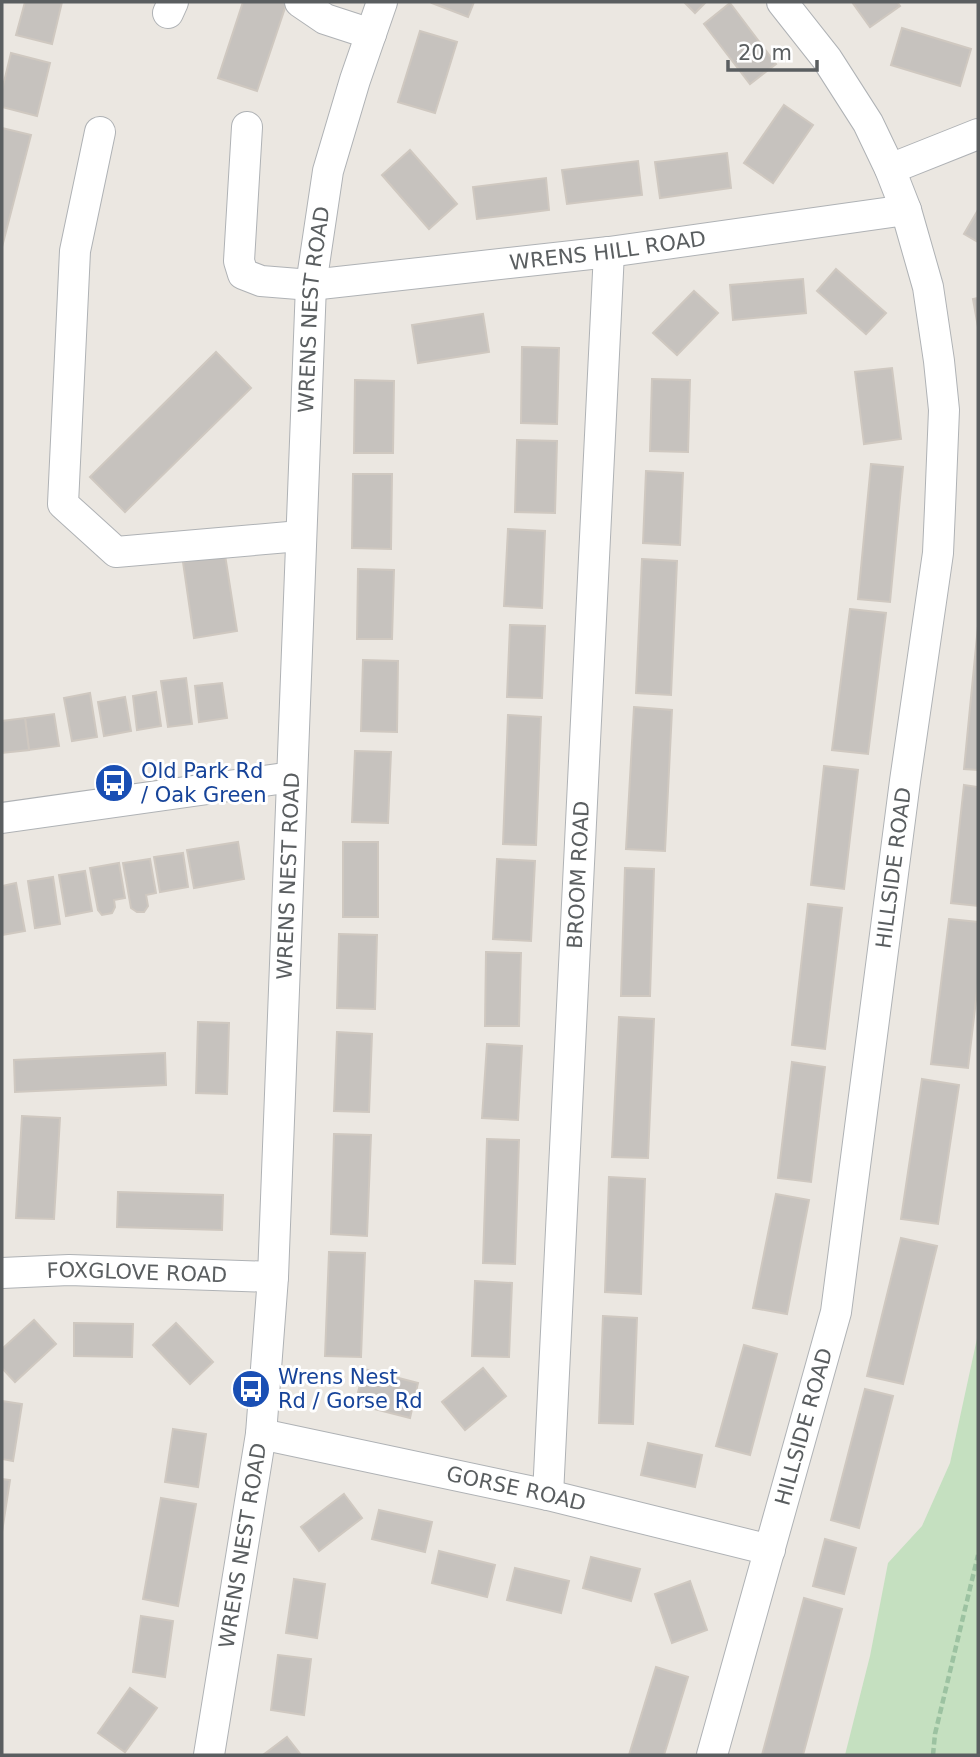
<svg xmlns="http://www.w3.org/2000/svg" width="980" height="1757" font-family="'DejaVu Sans',sans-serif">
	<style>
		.green { fill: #c5e0c0 }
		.building { fill: #c6c2be; stroke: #cfc8c0; stroke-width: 2 }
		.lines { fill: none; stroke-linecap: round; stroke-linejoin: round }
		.minor-casing { stroke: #afb2b5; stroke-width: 32 }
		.path { stroke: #9cc2a1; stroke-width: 4.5; stroke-dasharray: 7 3.5; stroke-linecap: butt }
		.minor { stroke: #fff; stroke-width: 30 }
		.labels { text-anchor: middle; stroke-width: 6; stroke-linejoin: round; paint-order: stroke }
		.street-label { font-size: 21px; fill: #5a5e60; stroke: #fff }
		.transit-label { font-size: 21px; fill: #164399; stroke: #fff; text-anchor: start }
	</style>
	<rect width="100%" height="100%" fill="#ebe7e1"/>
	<!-- green -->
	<path class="green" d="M978,1334V1755H845L870,1656L888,1563L922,1526L950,1463Z"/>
	<!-- building -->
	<g class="building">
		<path d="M25,2H62L52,44L16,35Z"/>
		<path d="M243,2H287L257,91L218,78Z"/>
		<path d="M433,2H474L468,17L432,3Z"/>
		<path d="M684,2H706L695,13Z"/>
		<path d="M852,2H897L900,6L870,27Z"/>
		<path d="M730,3L776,64L750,84L704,24Z"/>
		<path d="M902,28L971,49L960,86L891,65Z"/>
		<path d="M420,31L457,42L435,113L398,102Z"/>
		<path d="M11,53L50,63L37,116L2,107V90Z"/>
		<path d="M784,105L813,125L773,183L744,163Z"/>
		<path d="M2,128L31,135L2,247Z"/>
		<path d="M410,150L457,204L429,229L382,175Z"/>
		<path d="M727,153L731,188L660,198L655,162Z"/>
		<path d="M638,161L642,195L567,204L562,170Z"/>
		<path d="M546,178L549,210L477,219L473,187Z"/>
		<path d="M978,210V242L964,234Z"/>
		<path d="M836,269L886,313L866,334L817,291Z"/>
		<path d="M803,279L806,313L733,320L730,285Z"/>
		<path d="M694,291L718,313L677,355L653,333Z"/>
		<path d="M978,298V327L973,299Z"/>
		<path d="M483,314L489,352L418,363L412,325Z"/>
		<path d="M522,347L559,348L557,424L521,423Z"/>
		<path d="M216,352L251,388L125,512L90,477Z"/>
		<path d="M892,368L901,439L864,444L855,372Z"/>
		<path d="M652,379L690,380L688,452L650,451Z"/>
		<path d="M355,380L394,381L393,453H354Z"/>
		<path d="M517,440L557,441L555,513L515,512Z"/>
		<path d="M871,464L903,467L890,602L858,599Z"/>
		<path d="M646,471L683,473L680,545L643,543Z"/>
		<path d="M353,474H392L391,549L352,548Z"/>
		<path d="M508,529L545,531L542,608L504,606Z"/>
		<path d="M225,555L237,631L194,638L183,562Z"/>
		<path d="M642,559L677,561L671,695L636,693Z"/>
		<path d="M358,569L394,570L392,639H357Z"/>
		<path d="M850,609L886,613L868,754L832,750Z"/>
		<path d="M510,625L545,626L542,698L507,697Z"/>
		<path d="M978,626V770L964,769Z"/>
		<path d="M363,660L398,661L397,732L361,731Z"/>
		<path d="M186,678L192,724L168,727L161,681Z"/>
		<path d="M222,683L227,718L199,722L195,686Z"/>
		<path d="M156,692L161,726L137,730L133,696Z"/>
		<path d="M90,693L97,737L72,741L64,698Z"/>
		<path d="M125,697L131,731L104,736L98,702Z"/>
		<path d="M634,707L672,710L665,851L626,849Z"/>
		<path d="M54,714L59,746L29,750L25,718Z"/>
		<path d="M508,715L541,717L536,845L503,844Z"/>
		<path d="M25,718L29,750L2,753V721Z"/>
		<path d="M355,751L391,752L388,823L352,822Z"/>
		<path d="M824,766L858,770L844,889L811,885Z"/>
		<path d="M964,785L978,787V906L951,903Z"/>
		<path d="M238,842L244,879L194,888L187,850Z"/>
		<rect x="343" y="842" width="35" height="75"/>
		<path d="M183,853L188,887L160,892L154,857Z"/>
		<path d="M150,859L156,893L146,895L148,906L144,912H137L131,908L123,863Z"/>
		<path d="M497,859L535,861L531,941L493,939Z"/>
		<path d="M119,863L125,898L114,900L115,907L112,913L102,915L98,910L90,868Z"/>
		<path d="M625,868L654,869L650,996H621Z"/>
		<path d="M85,871L92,911L66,916L59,875Z"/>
		<path d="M53,877L60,924L35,928L28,881Z"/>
		<path d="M16,883L25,931L2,935V886Z"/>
		<path d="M808,904L842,908L825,1049L792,1045Z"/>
		<path d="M949,919L978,922V983L968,1068L931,1064Z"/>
		<path d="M339,934L377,935L375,1009L337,1008Z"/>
		<path d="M486,952L521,953L519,1026H485Z"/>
		<path d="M619,1017L654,1019L648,1158L612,1157Z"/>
		<path d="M198,1022L229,1023L227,1094L196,1093Z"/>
		<path d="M337,1032L372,1034L369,1112L334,1111Z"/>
		<path d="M487,1044L522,1046L518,1120L482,1118Z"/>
		<path d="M165,1053L166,1085L15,1092L14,1060Z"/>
		<path d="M792,1062L825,1067L811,1182L778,1178Z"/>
		<path d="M922,1079L959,1085L938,1224L901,1219Z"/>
		<path d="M22,1116L60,1118L54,1219L16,1218Z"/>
		<path d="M334,1134L371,1135L367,1236L331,1234Z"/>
		<path d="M487,1139L519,1140L515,1264L483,1263Z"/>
		<path d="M609,1177L645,1179L641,1294L605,1292Z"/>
		<path d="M118,1192L223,1195L222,1230L117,1227Z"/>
		<path d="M776,1194L809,1200L787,1314L753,1308Z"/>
		<path d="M901,1238L937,1246L903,1384L867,1376Z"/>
		<path d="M329,1252L365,1253L361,1357L325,1356Z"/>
		<path d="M475,1281L512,1283L509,1357L472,1356Z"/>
		<path d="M603,1316L637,1318L633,1424L599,1423Z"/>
		<path d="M34,1320L56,1344L15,1382L2,1368V1349Z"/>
		<path d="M74,1323L133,1324L132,1357L74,1356Z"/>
		<path d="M176,1323L213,1362L190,1384L153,1345Z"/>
		<path d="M744,1345L777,1354L750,1455L716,1446Z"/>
		<path d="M483,1368L506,1396L465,1430L442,1402Z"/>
		<path d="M364,1369L418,1383L410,1418L355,1404Z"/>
		<path d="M865,1389L893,1396L859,1528L831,1520Z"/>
		<path d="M2,1401L22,1404L13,1461L2,1459Z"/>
		<path d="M173,1429L206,1434L198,1487L165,1482Z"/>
		<path d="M648,1443L702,1455L695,1487L641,1475Z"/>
		<path d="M2,1479L10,1480L2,1532Z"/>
		<path d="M344,1494L362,1518L319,1551L301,1527Z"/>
		<path d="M161,1498L196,1504L178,1606L143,1599Z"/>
		<path d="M379,1510L432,1522L425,1552L372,1539Z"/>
		<path d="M825,1539L856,1548L844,1594L813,1586Z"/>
		<path d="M439,1551L495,1565L487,1597L432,1583Z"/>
		<path d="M591,1557L640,1569L631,1601L583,1588Z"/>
		<path d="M515,1568L569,1581L561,1613L507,1600Z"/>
		<path d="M294,1579L325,1584L317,1638L286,1633Z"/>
		<path d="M690,1581L707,1630L672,1643L655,1594Z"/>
		<path d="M804,1598L842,1609L803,1755H762Z"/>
		<path d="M141,1616L173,1621L165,1677L133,1672Z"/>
		<path d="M278,1655L311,1659L304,1715L271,1710Z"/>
		<path d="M656,1667L688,1677L664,1755H629Z"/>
		<path d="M130,1688L157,1708L125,1752L98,1733Z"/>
		<path d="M287,1737L301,1755H263Z"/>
	</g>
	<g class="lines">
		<defs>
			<g id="minor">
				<path d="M300,2L325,19L371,34"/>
				<path d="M168,13L173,2"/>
				<path id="s1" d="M247,127L239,261L243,274L261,281L311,285L609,252L906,210"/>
				<path d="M100,132L75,251L63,504L116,552L300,536"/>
				<path d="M890,169L978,134"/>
				<path d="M2,818L292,777"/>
				<path id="s2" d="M2,1273L69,1270L273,1277"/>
				<path id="s3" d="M261,1434L548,1495L770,1550"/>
				<path id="s4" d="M548,1495L609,252"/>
				<path id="s5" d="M209,1755L261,1434L273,1277L311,285L328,171L355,80L382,2"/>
				<path id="s6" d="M712,1755L836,1312L905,781L938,553L940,508L944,410L939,361L928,287L906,210L890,169L868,123L827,59L782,2"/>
			</g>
		</defs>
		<!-- minor casing -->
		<use href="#minor" class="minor-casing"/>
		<!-- path -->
		<path class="path" d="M933,1755L935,1734L978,1555"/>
		<!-- minor -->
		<use href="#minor" class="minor"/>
	</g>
	<!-- icons -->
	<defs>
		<symbol id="bus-disc" viewBox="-11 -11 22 22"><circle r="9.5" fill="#1a4fb4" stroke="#fff"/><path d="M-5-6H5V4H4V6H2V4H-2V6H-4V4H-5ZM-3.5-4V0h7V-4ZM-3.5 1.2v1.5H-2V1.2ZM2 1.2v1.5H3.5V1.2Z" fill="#fff"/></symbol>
	</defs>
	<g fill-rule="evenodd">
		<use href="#bus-disc" x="92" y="761" width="44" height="44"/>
		<use href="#bus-disc" x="229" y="1367" width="44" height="44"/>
	</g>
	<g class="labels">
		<!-- street labels -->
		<g class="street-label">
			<text dy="7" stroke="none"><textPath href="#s1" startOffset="516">WRENS HILL ROAD</textPath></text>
			<text dy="7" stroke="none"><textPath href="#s5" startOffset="1451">WRENS NEST ROAD</textPath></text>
			<text dy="7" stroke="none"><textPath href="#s6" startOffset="908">HILLSIDE ROAD</textPath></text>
			<text dy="7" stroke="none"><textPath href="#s4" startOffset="621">BROOM ROAD</textPath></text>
			<text dy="7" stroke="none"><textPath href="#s5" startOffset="884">WRENS NEST ROAD</textPath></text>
			<text dy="7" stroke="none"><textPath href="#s2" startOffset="135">FOXGLOVE ROAD</textPath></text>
			<text dy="7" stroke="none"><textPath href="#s6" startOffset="341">HILLSIDE ROAD</textPath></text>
			<text dy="7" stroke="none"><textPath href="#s3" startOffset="261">GORSE ROAD</textPath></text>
			<text dy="7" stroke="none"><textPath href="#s5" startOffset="212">WRENS NEST ROAD</textPath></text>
		</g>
		<!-- transit labels -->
		<g class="transit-label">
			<text x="141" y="778">Old Park Rd<tspan x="141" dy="24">/ Oak Green</tspan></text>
			<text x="278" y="1384">Wrens Nest<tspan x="278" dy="24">Rd / Gorse Rd</tspan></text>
		</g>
	</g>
	<!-- border -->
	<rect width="980" height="1757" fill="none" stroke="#5a5e60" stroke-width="7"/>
	<!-- scale -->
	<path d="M728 60v10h89v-10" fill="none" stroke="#5a5e60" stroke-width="3.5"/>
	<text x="738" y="60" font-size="21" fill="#5a5e60" stroke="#ffffff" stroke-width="5" paint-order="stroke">20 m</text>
</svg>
